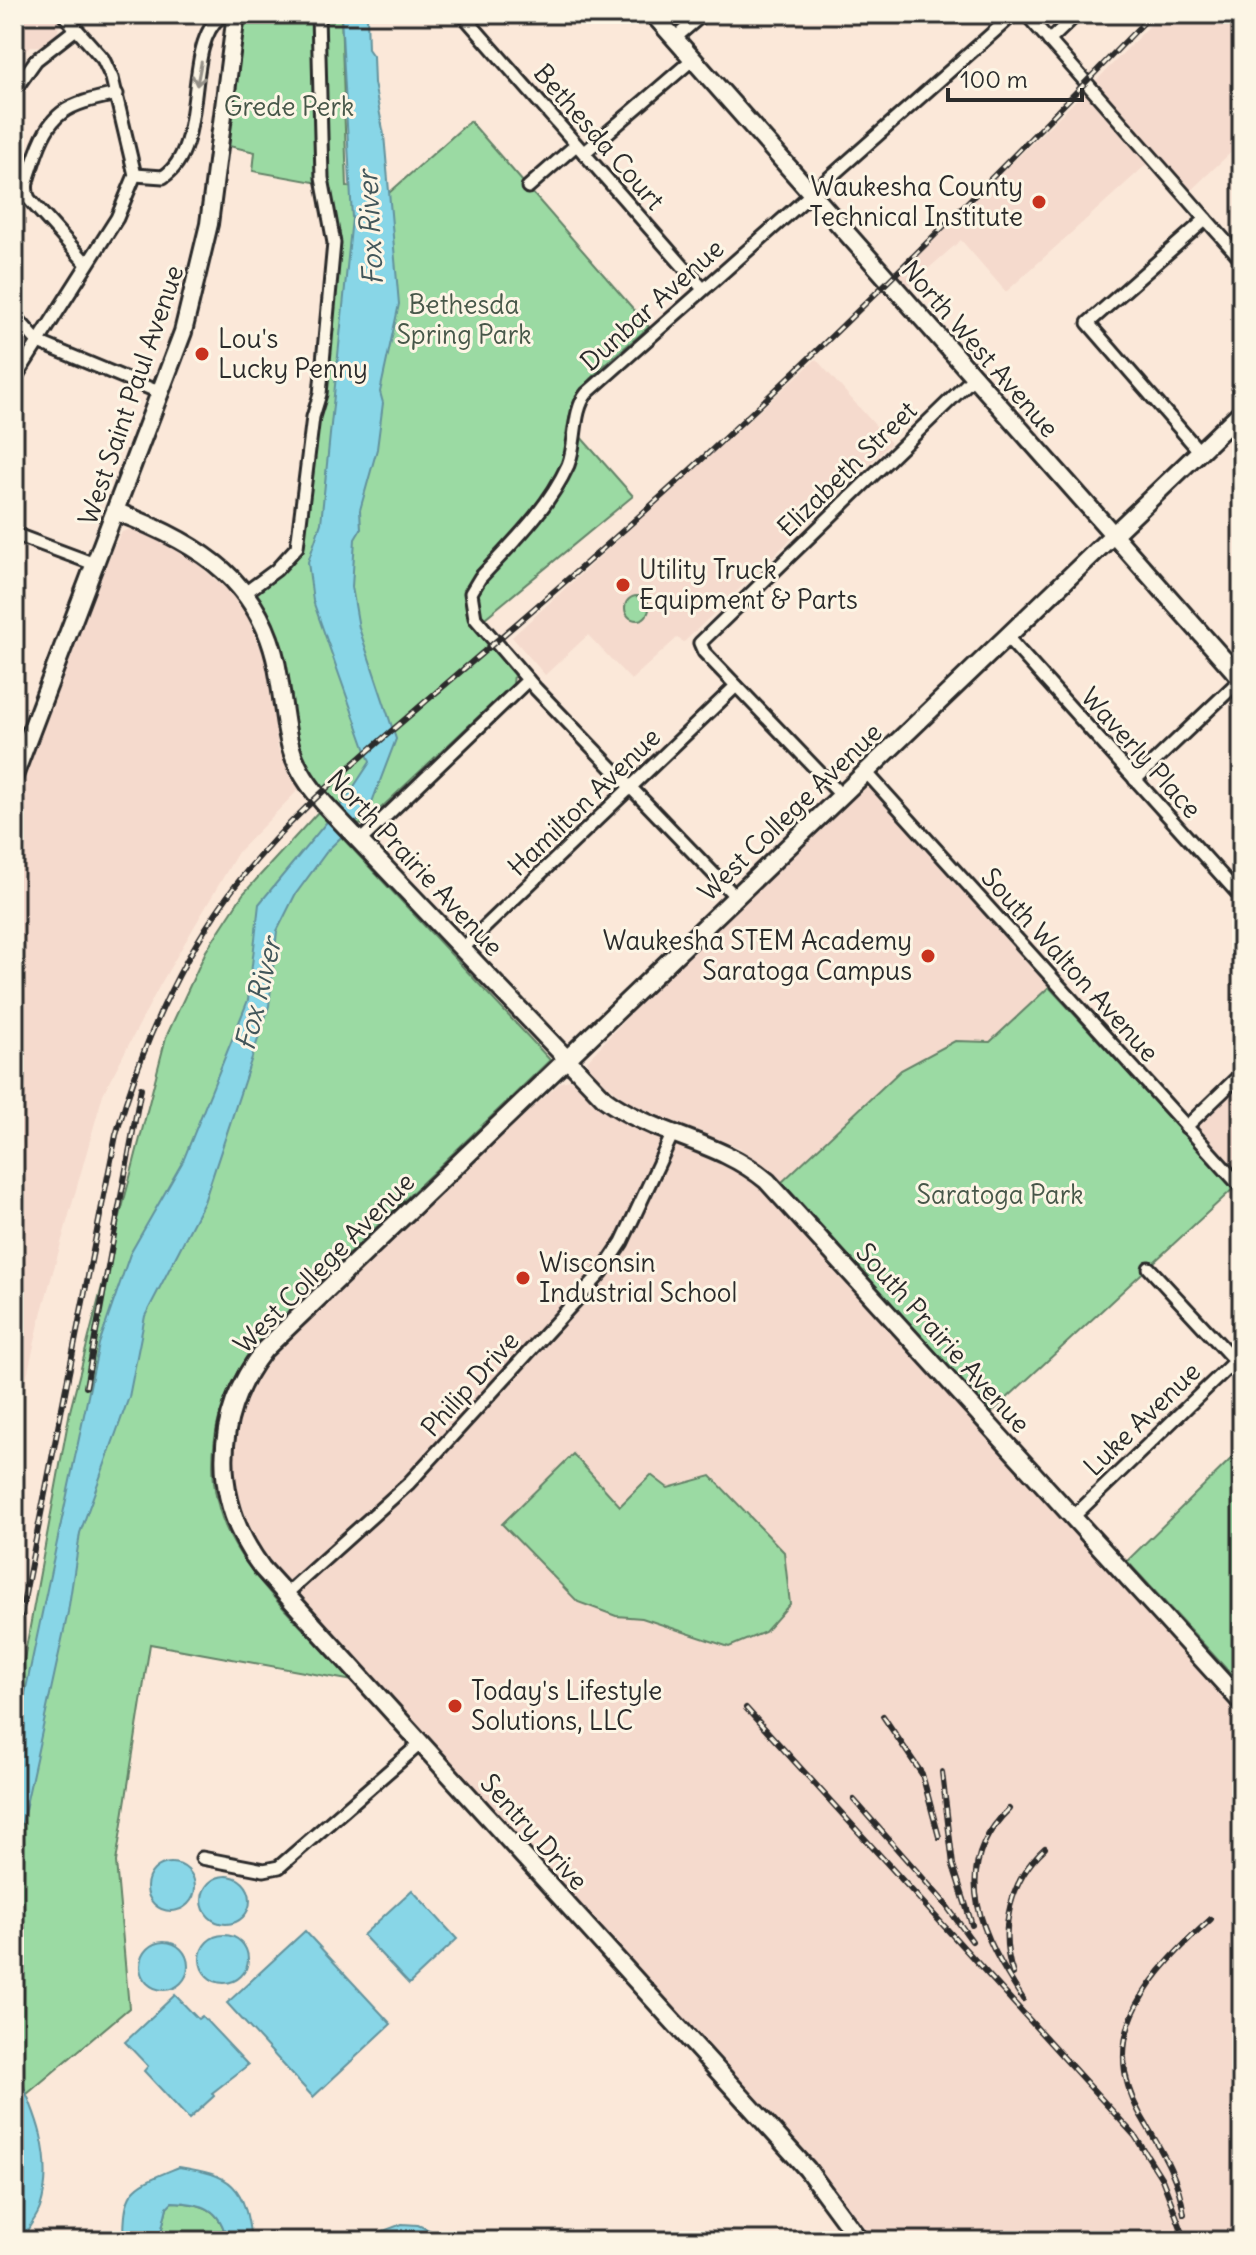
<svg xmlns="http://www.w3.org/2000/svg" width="1256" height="2255" font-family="Delius,sans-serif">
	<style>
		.built { fill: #f5dacd }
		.green { fill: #9bdaa3; stroke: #638267; stroke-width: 2 }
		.water { fill: #88d6e7; stroke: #63929c; stroke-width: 2 }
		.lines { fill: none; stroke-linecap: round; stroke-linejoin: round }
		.street-casing { stroke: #2b2b2b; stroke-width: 17 }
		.secondary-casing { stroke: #2b2b2b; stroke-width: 22 }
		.street { stroke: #fcf5e5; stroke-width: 11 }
		.secondary { stroke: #fcf5e5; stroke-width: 16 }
		.rail-casing { stroke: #2b2b2b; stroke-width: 6 }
		.rail { stroke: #fcf5e5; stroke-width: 3; stroke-dasharray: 9; stroke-linecap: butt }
		.oneway { stroke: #949088 }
		.poi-dot { fill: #c8321e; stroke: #fcf5e5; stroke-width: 3 }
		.labels { text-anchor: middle; stroke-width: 6; stroke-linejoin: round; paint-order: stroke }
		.park-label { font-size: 26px; fill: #475749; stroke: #fcf5e5 }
		.street-label { font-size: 26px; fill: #2b2b2b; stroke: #fcf5e5 }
		.poi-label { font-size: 26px; fill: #2b2b2b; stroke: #fcf5e5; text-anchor: start }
		.water-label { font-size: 28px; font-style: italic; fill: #42565a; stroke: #fcf5e5 }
	</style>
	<rect width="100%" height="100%" fill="#fbe8d9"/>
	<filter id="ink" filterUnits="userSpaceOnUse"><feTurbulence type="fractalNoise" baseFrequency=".0125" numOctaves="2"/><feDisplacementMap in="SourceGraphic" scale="16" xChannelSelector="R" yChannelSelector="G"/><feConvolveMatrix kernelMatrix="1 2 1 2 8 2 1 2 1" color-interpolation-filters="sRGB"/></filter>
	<g filter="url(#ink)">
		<!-- built -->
		<g class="built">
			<path d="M14,14H54L59,20L58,33L43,46H31L14,62Z"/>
			<path d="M1161,14H1242V142L1189,192L1094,83Z"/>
			<path d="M1084,92L1147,164L1006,292L961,240L905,289L895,278Z"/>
			<path d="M816,359L891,443L684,642L677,638L631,680L588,635L545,675L512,637Z"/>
			<path d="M131,529L181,549L234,596L249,618L267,663L278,748L299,789L238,852L160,985L103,1094L42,1311L14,1432V803L112,549L122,532Z"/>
			<path d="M863,786L868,787L1049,987L990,1042L955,1041L901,1070L782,1182L740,1148L628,1103L591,1070L587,1061L651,991Z"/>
			<path d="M570,1080L625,1124L717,1158L756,1184L1242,1718V2241H871L822,2173L270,1561L248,1529L235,1492L233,1439L243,1400L263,1365L494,1142L561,1082Z"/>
			<path d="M1242,1081V1179L1197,1127Z"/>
		</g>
		<!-- green -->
		<g class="green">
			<path d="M245,14H341L347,187L389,193L470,121L649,327C611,361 574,380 566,434L579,435L633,496L474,627L514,674L513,684L363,825L356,824L327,793L304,761L292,721L280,641L255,592L299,552L335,268L325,184L253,171L255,152L229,146Z"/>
			<circle cx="637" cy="608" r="12"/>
			<path d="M318,812L550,1060L264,1335C209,1397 194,1486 242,1557C273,1602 316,1641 353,1681L150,1644L116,1862L129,2008L27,2094L14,2075V1713L70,1411L166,1037L206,951L243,894Z"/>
			<path d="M1049,987L1234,1188L991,1413L782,1182L901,1070L955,1041L990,1042Z"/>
			<path d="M1242,1448V1686L1127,1561Z"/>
			<path d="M573,1454L620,1506L651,1475L668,1488L711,1476L784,1552L790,1604L765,1632L729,1647L642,1618L616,1616L578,1602L502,1524Z"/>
			<path d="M171,2202C202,2203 221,2208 227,2241H159L167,2207Z"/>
		</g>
		<!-- water -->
		<g class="water">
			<path d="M341,14H367L368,49L373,56L374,83L384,135L399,304L380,392L383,403L377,449L360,510L361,529L355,539L352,587L359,628L396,739L369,810L328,850L295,895L277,931L269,1006L204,1202L145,1316L129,1397L80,1533L68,1612L14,1860V1745L99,1344L130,1254L183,1161L248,1000L259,904L345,800L370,762L313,601L308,562L321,523L352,218Z"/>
			<circle cx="171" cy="1887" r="24"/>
			<circle cx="226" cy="1900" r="24"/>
			<path d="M412,1890L457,1939L409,1984L363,1935Z"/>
			<path d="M305,1931L391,2024L313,2097L227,2003Z"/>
			<circle cx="224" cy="1959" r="24"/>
			<circle cx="164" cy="1966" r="24"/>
			<path d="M175,1995L198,2019L202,2016L248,2065L212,2093L214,2096L189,2119L144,2071L148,2066L125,2042Z"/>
			<path d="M14,2066C35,2110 56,2159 40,2208C36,2220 26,2228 23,2241H14V2185L21,2163V2145L14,2121Z"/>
			<path d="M179,2167C232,2175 245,2185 251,2241H227C221,2208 203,2203 172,2202L167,2207L159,2241H124C124,2187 131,2187 179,2167Z"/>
			<path d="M402,2224L418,2225L453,2241H372L383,2231Z"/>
		</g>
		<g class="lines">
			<defs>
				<g id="street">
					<path d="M462,14L703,289"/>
					<path d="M1026,14L1242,260"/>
					<path d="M675,38L703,14"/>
					<path d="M1049,41L1077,14"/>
					<path d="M14,91L36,60L76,29"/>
					<path d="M584,153L693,59"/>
					<path d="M135,175L163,177C209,148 183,46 220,17L236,16"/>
					<path d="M528,187L576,145"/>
					<path d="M87,264L29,199C23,186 29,176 33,163C50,110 65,105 117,94"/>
					<path d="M14,315L38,342L161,393"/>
					<path d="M14,380L117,218L135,175L112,78L103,59L63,14"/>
					<path d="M1200,452L1088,323L1206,219"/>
					<path d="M14,534L97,565"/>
					<path d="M245,593L276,570L297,547L313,417L320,394L334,243L322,178L318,14"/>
					<path d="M1007,637L1242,898"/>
					<path d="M866,772L1242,1188"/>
					<path d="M1135,780L1241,679"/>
					<path d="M841,795L704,652L700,643L973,378"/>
					<path d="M360,841L528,680"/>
					<path d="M736,897L536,689L475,618L471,593L480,578C512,543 548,509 568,465C577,443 572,411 587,393L1014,14"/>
					<path d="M462,949L736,686"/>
					<path d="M1186,1127L1242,1073"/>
					<path d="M1149,1268L1235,1361"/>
					<path d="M1073,1517L1242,1354"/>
					<path d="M286,1594L408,1484L602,1272L622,1242L673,1133"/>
					<path d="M202,1858L264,1870L279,1867L421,1743"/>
				</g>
				<g id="secondary">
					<path d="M653,14L1242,680"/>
					<path d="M117,512C200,543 265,583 279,678C289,741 285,762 331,811L605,1099C655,1136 719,1140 767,1181L1242,1703"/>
					<path d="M14,776L183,332L209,224L236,14"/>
					<path d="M860,2241L807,2169L262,1568C211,1500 212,1416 264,1350L1242,411"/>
				</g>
			</defs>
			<!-- street casing -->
			<use href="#street" class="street-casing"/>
			<!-- secondary casing -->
			<use href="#secondary" class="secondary-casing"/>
			<!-- street -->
			<use href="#street" class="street"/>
			<!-- secondary -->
			<use href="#secondary" class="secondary"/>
			<defs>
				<g id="rail">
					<path d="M86,1387L141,1088"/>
					<path d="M14,1650L116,1135C140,1051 175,969 227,897C282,821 355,763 425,702C514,626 602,551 688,472C848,325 1001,170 1152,14"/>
					<path d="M746,1708L1135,2136L1162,2179L1186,2241"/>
					<path d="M883,1716L922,1774L939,1837"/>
					<path d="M942,1772L953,1865L972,1925"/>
					<path d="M854,1800L943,1901L972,1941"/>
					<path d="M1009,1809C946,1870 984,1939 1023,1999"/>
					<path d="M1013,1974C998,1929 1010,1880 1045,1848"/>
					<path d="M1184,2214C1178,2174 1159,2147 1140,2114C1094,2032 1155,1970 1211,1919"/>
				</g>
			</defs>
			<!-- rail casing -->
			<use href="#rail" class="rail-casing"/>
			<!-- rail -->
			<use href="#rail" class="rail"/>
		</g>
		<!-- one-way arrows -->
		<defs><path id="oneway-shaft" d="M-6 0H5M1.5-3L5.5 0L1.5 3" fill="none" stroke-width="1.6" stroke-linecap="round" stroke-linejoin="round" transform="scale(2)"/></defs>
		<use class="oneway" href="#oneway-shaft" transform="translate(199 74) rotate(101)"/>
	</g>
	<!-- markers -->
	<g class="poi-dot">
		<circle cx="1039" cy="202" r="8"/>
		<circle cx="202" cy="354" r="8"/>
		<circle cx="623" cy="585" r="8"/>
		<circle cx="928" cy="956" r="8"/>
		<circle cx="523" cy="1278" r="8"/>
		<circle cx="455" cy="1706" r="8"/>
	</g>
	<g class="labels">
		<!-- park labels -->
		<g class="park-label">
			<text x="289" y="116">Grede Perk</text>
			<text x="464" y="314">Bethesda<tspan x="464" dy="30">Spring Park</tspan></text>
			<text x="1000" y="1204">Saratoga Park</text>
		</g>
		<!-- street labels -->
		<g class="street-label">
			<text transform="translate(599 137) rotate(49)" y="9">Bethesda Court</text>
			<text transform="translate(652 305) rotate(-42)" y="9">Dunbar Avenue</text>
			<text transform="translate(980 349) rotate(49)" y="9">North West Avenue</text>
			<text transform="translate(131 395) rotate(-71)" y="9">West Saint Paul Avenue</text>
			<text transform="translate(847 469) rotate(-44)" y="9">Elizabeth Street</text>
			<text transform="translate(1141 753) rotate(48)" y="9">Waverly Place</text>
			<text transform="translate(584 802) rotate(-44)" y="9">Hamilton Avenue</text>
			<text transform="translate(790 812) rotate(-44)" y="9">West College Avenue</text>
			<text transform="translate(415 863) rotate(47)" y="9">North Prairie Avenue</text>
			<text transform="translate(1070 965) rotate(48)" y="9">South Walton Avenue</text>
			<text transform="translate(324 1263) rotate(-45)" y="9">West College Avenue</text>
			<text transform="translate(943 1338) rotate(48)" y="9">South Prairie Avenue</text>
			<text transform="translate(470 1384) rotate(-48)" y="9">Philip Drive</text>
			<text transform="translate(1142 1419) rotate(-44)" y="9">Luke Avenue</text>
			<text transform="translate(534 1832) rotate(48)" y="9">Sentry Drive</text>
		</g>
		<!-- poi labels -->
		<g class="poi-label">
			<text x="1023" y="196" text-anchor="end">Waukesha County<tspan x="1023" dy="30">Technical Institute</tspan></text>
			<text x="218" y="348">Lou's<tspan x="218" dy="30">Lucky Penny</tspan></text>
			<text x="639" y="579">Utility Truck<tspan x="639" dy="30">Equipment &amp; Parts</tspan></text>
			<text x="912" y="950" text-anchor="end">Waukesha STEM Academy<tspan x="912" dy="30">Saratoga Campus</tspan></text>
			<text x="539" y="1272">Wisconsin<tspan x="539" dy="30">Industrial School</tspan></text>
			<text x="471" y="1700">Today's Lifestyle<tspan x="471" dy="30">Solutions, LLC</tspan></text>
		</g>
		<!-- water labels -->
		<g class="water-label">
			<text transform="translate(370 228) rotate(-93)" y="10">Fox River</text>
			<text transform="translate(258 994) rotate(-76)" y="10">Fox River</text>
		</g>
	</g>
	<!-- margin -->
	<rect width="1256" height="2255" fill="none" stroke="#fcf5e5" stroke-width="48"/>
	<rect x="24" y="24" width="1208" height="2207" fill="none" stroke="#2b2b2b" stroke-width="3" filter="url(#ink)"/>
	<!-- scale -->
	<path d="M948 88v12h134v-12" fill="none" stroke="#2b2b2b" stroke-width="4"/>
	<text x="960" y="88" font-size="24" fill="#2b2b2b" stroke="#fcf5e5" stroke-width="6" paint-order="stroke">100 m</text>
</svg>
